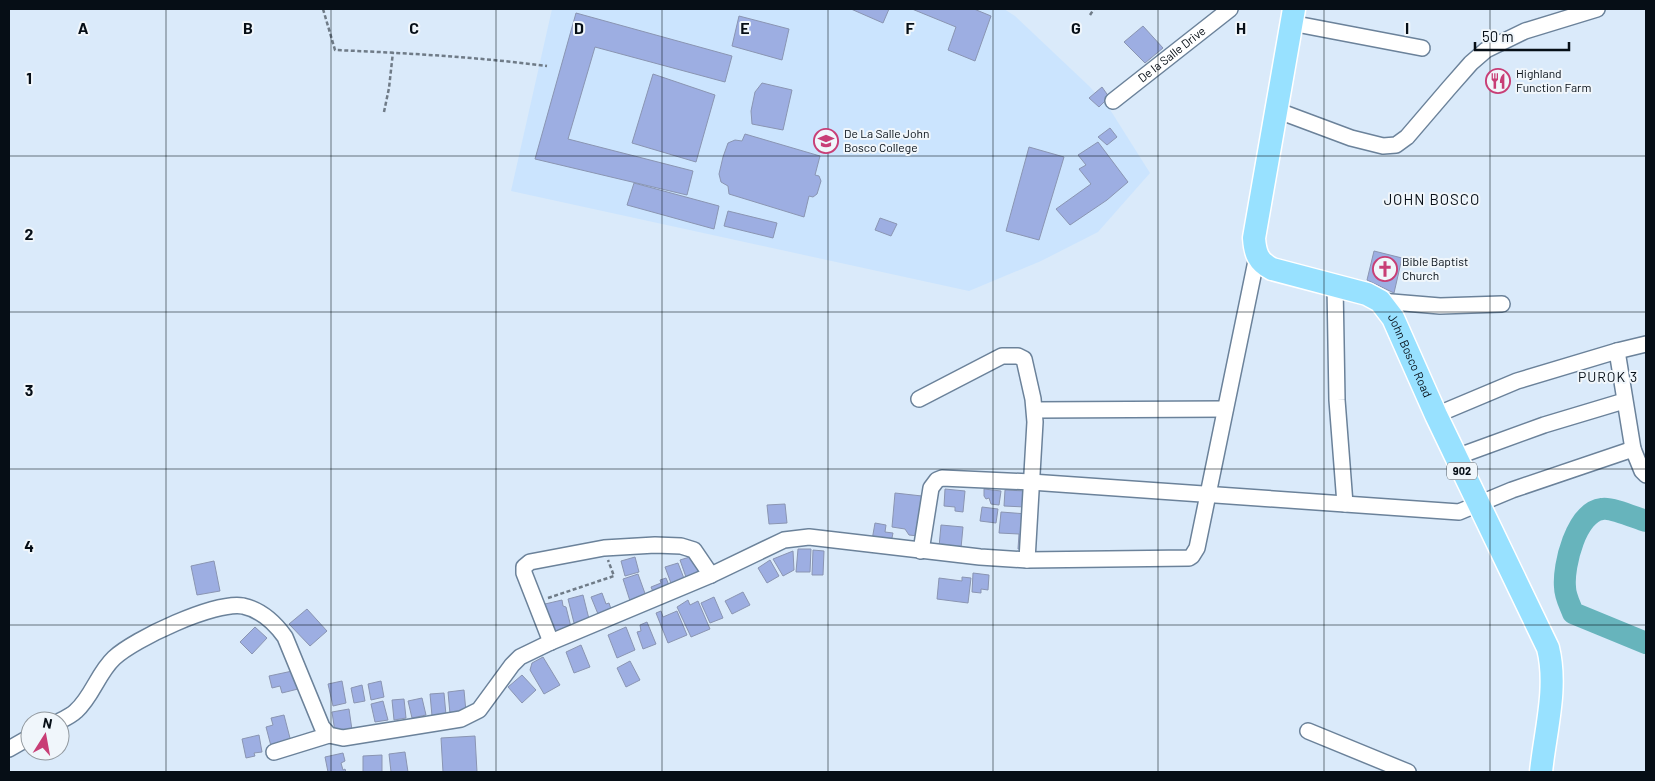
<svg xmlns="http://www.w3.org/2000/svg" width="1655" height="781" font-family="Barlow,sans-serif">
	<style>
		.built { fill: #cbe4fe }
		.lines { fill: none; stroke-linecap: round; stroke-linejoin: round }
		.river { stroke: #67b4bc; stroke-width: 22 }
		.building { fill: #9daee2; stroke: #8a95b2 }
		.minor-casing { stroke: #6b829a; stroke-width: 18 }
		.highway-casing { stroke: #fff; stroke-width: 25 }
		.path { stroke: #6f7b87; stroke-width: 2.5; stroke-dasharray: 4 2.5; stroke-linecap: butt }
		.minor { stroke: #fff; stroke-width: 15 }
		.highway { stroke: #98e1ff; stroke-width: 22 }
		.grid { fill: none; stroke: #060e16; stroke-width: 1; stroke-opacity: 0.55 }
		.labels { text-anchor: middle; stroke-width: 4; stroke-linejoin: round; paint-order: stroke }
		.shield { fill: #f0f6fb; stroke: #4c545b; stroke-width: 1 }
		.shield-label { font-size: 11px; font-weight: bold; fill: #060e16 }
		.street-label { font-size: 12px; fill: #060e16; stroke: #f0f6fb }
		.poi-label { font-size: 12px; fill: #060e16; stroke: #f0f6fb; text-anchor: start }
		.neighbourhood-label { font-size: 14px; letter-spacing: 1px; fill: #060e16; stroke: #f0f6fb }
		.quarter-label { font-size: 15px; letter-spacing: 1px; fill: #060e16; stroke: #f0f6fb }
		.grid-label { font-size: 16px; text-anchor: middle; font-weight: bold; fill: #060e16; stroke: #f0f6fb; stroke-width: 4; stroke-linejoin: round; paint-order: stroke }
	</style>
	<rect width="100%" height="100%" fill="#daeafa"/>
	<!-- built -->
	<path class="built" d="M552,9H1004L1015,16L1089,86L1109,108L1150,173L1098,232L1041,261L969,291L511,191Z"/>
	<g class="lines">
		<!-- river -->
		<path class="river" d="M1646,521C1636,518 1611,507 1602,509C1576,512 1563,566 1565,587C1565,596 1570,605 1573,613L1646,643"/>
	</g>
	<!-- building -->
	<g class="building">
		<path d="M851,9H889L883,23Z"/>
		<path d="M912,9H974L991,16L975,61L948,50L956,27Z"/>
		<path d="M576,13L732,56L725,82L595,47L568,139L693,171L687,195L535,159Z"/>
		<path d="M739,16L789,29L782,60L732,46Z"/>
		<path d="M1143,26L1163,48L1145,63L1124,42Z"/>
		<path d="M653,74L715,95L696,162L632,143Z"/>
		<path d="M762,83L792,90L783,130L752,124L751,111L755,92Z"/>
		<path d="M1102,87L1109,97L1099,107L1089,98Z"/>
		<path d="M1110,128L1117,137L1107,145L1098,137Z"/>
		<path d="M745,134L820,156L815,175L819,176L821,181L817,194L813,197L809,196L804,217L729,194L728,186L721,182L719,174L723,157L728,143L735,140L742,141Z"/>
		<path d="M1098,142L1128,182L1107,200L1070,225L1056,209L1091,184L1079,169L1086,165L1078,155Z"/>
		<path d="M1029,147L1064,157L1039,240L1006,231Z"/>
		<path d="M634,183L719,206L714,229L627,205Z"/>
		<path d="M728,211L777,223L773,238L724,226Z"/>
		<path d="M880,218L897,224L891,236L875,230Z"/>
		<path d="M1374,251L1402,258L1394,293L1367,280Z"/>
		<path d="M945,489L965,491L963,512L955,511V507L944,506Z"/>
		<path d="M984,489L1001,491L999,505L991,504L989,498L986,499L984,496Z"/>
		<path d="M1005,490L1026,491L1025,507L1004,506Z"/>
		<path d="M895,493L922,496L918,536L909,535L905,529L892,527Z"/>
		<path d="M785,504L787,523L769,524L767,505Z"/>
		<path d="M982,507L998,509L996,523L980,521Z"/>
		<path d="M1001,512L1027,514L1025,549H1018L1019,534L999,533Z"/>
		<path d="M875,523L886,525L885,532L893,533L891,543L872,540Z"/>
		<path d="M941,525L963,527L961,548L939,547Z"/>
		<path d="M798,549H811L810,572H796Z"/>
		<path d="M813,550L824,551L823,575H812Z"/>
		<path d="M793,551L794,570L783,576L773,559Z"/>
		<path d="M693,556L700,576L687,580L680,560Z"/>
		<path d="M635,557L639,572L625,576L621,561Z"/>
		<path d="M770,560L779,576L767,583L758,568Z"/>
		<path d="M214,561L220,591L197,595L191,566Z"/>
		<path d="M678,563L685,581L672,586L665,567Z"/>
		<path d="M973,573L989,575L988,590L981,589V593L972,592Z"/>
		<path d="M638,574L647,599L631,604L623,579Z"/>
		<path d="M962,577L971,578L968,603L937,599L939,578L962,581Z"/>
		<path d="M666,578L671,590L654,594L651,587L661,583L660,580Z"/>
		<path d="M743,592L750,605L732,614L725,601Z"/>
		<path d="M602,593L606,604L609,603L611,609L598,614L591,597Z"/>
		<path d="M583,595L589,619L574,623L568,599Z"/>
		<path d="M714,597L723,618L710,623L701,603Z"/>
		<path d="M562,600L563,606L566,607L571,627L552,632L545,604Z"/>
		<path d="M688,600L690,605L698,601L710,629L691,637L677,607Z"/>
		<path d="M307,609L327,631L310,646L289,624Z"/>
		<path d="M661,611L663,617L677,611L687,635L668,643L656,613Z"/>
		<path d="M647,622L656,644L643,649L637,632L641,631L640,625Z"/>
		<path d="M255,627L267,638L252,654L240,642Z"/>
		<path d="M626,627L635,650L617,658L608,635Z"/>
		<path d="M581,645L590,667L574,673L566,652Z"/>
		<path d="M543,657L560,685L544,694L530,670L532,663Z"/>
		<path d="M630,661L640,680L626,687L617,668Z"/>
		<path d="M297,670L298,689L282,693L280,686L272,688L269,676Z"/>
		<path d="M522,675L536,690L522,703L508,687Z"/>
		<path d="M342,681L346,703L333,706L328,684Z"/>
		<path d="M381,681L384,697L371,700L368,684Z"/>
		<path d="M362,685L365,701L354,703L351,688Z"/>
		<path d="M464,690L466,712L450,714L448,692Z"/>
		<path d="M444,693L446,715L432,716L430,694Z"/>
		<path d="M422,698L426,715L412,718L408,701Z"/>
		<path d="M404,699L406,718L394,720L392,700Z"/>
		<path d="M383,701L388,720L375,722L371,704Z"/>
		<path d="M349,709L352,730L335,732L332,712Z"/>
		<path d="M284,715L291,742L271,746L266,727L273,725L271,718Z"/>
		<path d="M259,735L262,752L254,753L255,756L246,758L242,739Z"/>
		<path d="M475,736L477,772H443L441,738Z"/>
		<path d="M405,752L408,772H391L389,754Z"/>
		<path d="M343,753L345,761L341,763L343,770L345,769L346,772H328L325,757Z"/>
		<path d="M382,755V772H363V756Z"/>
	</g>
	<g class="lines">
		<defs>
			<g id="minor">
				<path d="M1291,23L1422,48"/>
				<path id="s1" d="M1113,101L1230,9"/>
				<path d="M1276,110L1351,138L1383,146L1396,145L1407,137L1449,88L1471,63L1486,50L1525,31L1597,9"/>
				<path d="M1335,285L1337,400L1345,504"/>
				<path d="M1380,301L1440,306L1502,304"/>
				<path d="M1617,351L1633,449"/>
				<path d="M919,399L1002,356H1018L1024,359L1033,399L1035,422L1027,560"/>
				<path d="M1035,410L1225,409"/>
				<path d="M1436,415L1517,381L1617,351L1646,344"/>
				<path d="M1456,457L1544,425L1624,401"/>
				<path d="M921,551L931,488L937,480L942,478L1031,482L1459,512L1512,490L1633,449L1642,471L1646,475"/>
				<path d="M551,642L524,573V567L530,562L604,548L655,545L681,546L694,550L711,575"/>
				<path d="M60,721C66,718 72,715 76,711C92,697 98,673 114,658C134,639 215,601 243,606C261,610 275,623 285,637L322,727L329,735L343,738L461,719L479,710L512,665L520,657L551,642L711,575L784,540L809,537L980,557L1027,560L1189,558L1192,556L1197,548L1257,256"/>
				<path d="M1308,731L1408,772"/>
				<path d="M9,749L30,737"/>
				<path d="M274,752L329,735"/>
			</g>
			<g id="highway">
				<path id="s2" d="M1294,9L1254,238C1255,253 1258,262 1272,269L1367,294L1380,301L1393,318L1436,415L1548,648C1558,688 1545,732 1541,772"/>
			</g>
		</defs>
		<!-- minor casing -->
		<use href="#minor" class="minor-casing"/>
		<!-- highway casing -->
		<use href="#highway" class="highway-casing"/>
		<!-- path -->
		<g class="path">
			<path d="M323,9L335,50C406,53 477,57 547,66"/>
			<path d="M1090,15L1094,9"/>
			<path d="M384,112L389,88L393,52"/>
			<path d="M548,598L614,576L608,560"/>
		</g>
		<!-- minor -->
		<use href="#minor" class="minor"/>
		<!-- highway -->
		<use href="#highway" class="highway"/>
	</g>
	<!-- grid -->
	<path class="grid" d="M166,9V772M331,9V772M496,9V772M662,9V772M828,9V772M993,9V772M1158,9V772M1324,9V772M1490,9V772M9,156H1646M9,312H1646M9,469H1646M9,625H1646"/>
	<!-- icons -->
	<defs>
		<symbol id="restaurant-ring" viewBox="-11 -11 22 22"><circle r="9.5" fill="#f0f6fb" stroke="#c83e76" stroke-width="1.5"/><path d="M-5-6h1v4h1v-4h1v4h1v-4h1v5L-1.5 .5V6h-2V.5L-5-1ZM5-6V6H3V1.5H1.5Q1.5-4 5-6Z" fill="#c83e76"/></symbol>
		<symbol id="university-ring" viewBox="-11 -11 22 22"><circle r="9.5" fill="#f0f6fb" stroke="#c83e76" stroke-width="1.5"/><path d="M0-5L7-2L0 1L-7-2ZM-4 1L0 2.5L4 1V4Q0 6-4 4Z" fill="#c83e76"/></symbol>
		<symbol id="church-ring" viewBox="-11 -11 22 22"><circle r="9.5" fill="#f0f6fb" stroke="#c83e76" stroke-width="1.5"/><path d="M-1.2-6h2.4v3.5h3.3v2.4h-3.3V6h-2.4V-.1h-3.3v-2.4h3.3Z" fill="#c83e76"/></symbol>
	</defs>
	<g fill-rule="evenodd">
		<use href="#restaurant-ring" x="1484" y="67" width="28" height="28"/>
		<use href="#university-ring" x="812" y="127" width="28" height="28"/>
		<use href="#church-ring" x="1371" y="255" width="28" height="28"/>
	</g>
	<g class="labels">
		<!-- shield labels -->
		<rect class="shield" x="1447" y="462.5" width="30" height="17" rx="4"/>
		<g class="shield-label">
			<text x="1462" y="475">902</text>
		</g>
		<!-- street labels -->
		<g class="street-label">
			<text dy="4" stroke="none"><textPath href="#s1" startOffset="75">De la Salle Drive</textPath></text>
			<text dy="4" stroke="none"><textPath href="#s2" startOffset="446">John Bosco Road</textPath></text>
		</g>
		<!-- poi labels -->
		<g class="poi-label">
			<text x="1516" y="78">Highland<tspan x="1516" dy="14">Function Farm</tspan></text>
			<text x="844" y="138">De La Salle John<tspan x="844" dy="14">Bosco College</tspan></text>
			<text x="1402" y="266">Bible Baptist<tspan x="1402" dy="14">Church</tspan></text>
		</g>
		<!-- neighbourhood labels -->
		<g class="neighbourhood-label">
			<text x="1608" y="382">PUROK 3</text>
		</g>
		<!-- quarter labels -->
		<g class="quarter-label">
			<text x="1432" y="205">JOHN BOSCO</text>
		</g>
	</g>
	<g class="grid-label">
		<text x="83" y="34">A</text>
		<text x="248" y="34">B</text>
		<text x="414" y="34">C</text>
		<text x="579" y="34">D</text>
		<text x="745" y="34">E</text>
		<text x="910" y="34">F</text>
		<text x="1076" y="34">G</text>
		<text x="1241" y="34">H</text>
		<text x="1407" y="34">I</text>
		<text x="29" y="84">1</text>
		<text x="29" y="240">2</text>
		<text x="29" y="396">3</text>
		<text x="29" y="552">4</text>
	</g>
	<!-- border -->
	<rect width="1655" height="781" fill="none" stroke="#060e16" stroke-width="20"/>
	<!-- north arrow -->
	<g transform="translate(45 736) rotate(11)"><circle r="24" fill="#f0f6fb" stroke="#92999f"/>
	<path d="M0-4L9 19L0 12L-9 19Z" fill="#c83e76"/>
	<text y="-8" font-size="14" font-weight="bold" text-anchor="middle" fill="#060e16">N</text>
	</g>
	<!-- scale -->
	<path d="M1475 42v8h94v-8" fill="none" stroke="#060e16" stroke-width="2.5"/>
	<text x="1482" y="42" font-size="15" fill="#060e16" stroke="#f0f6fb" stroke-width="4" paint-order="stroke">50 m</text>
</svg>
